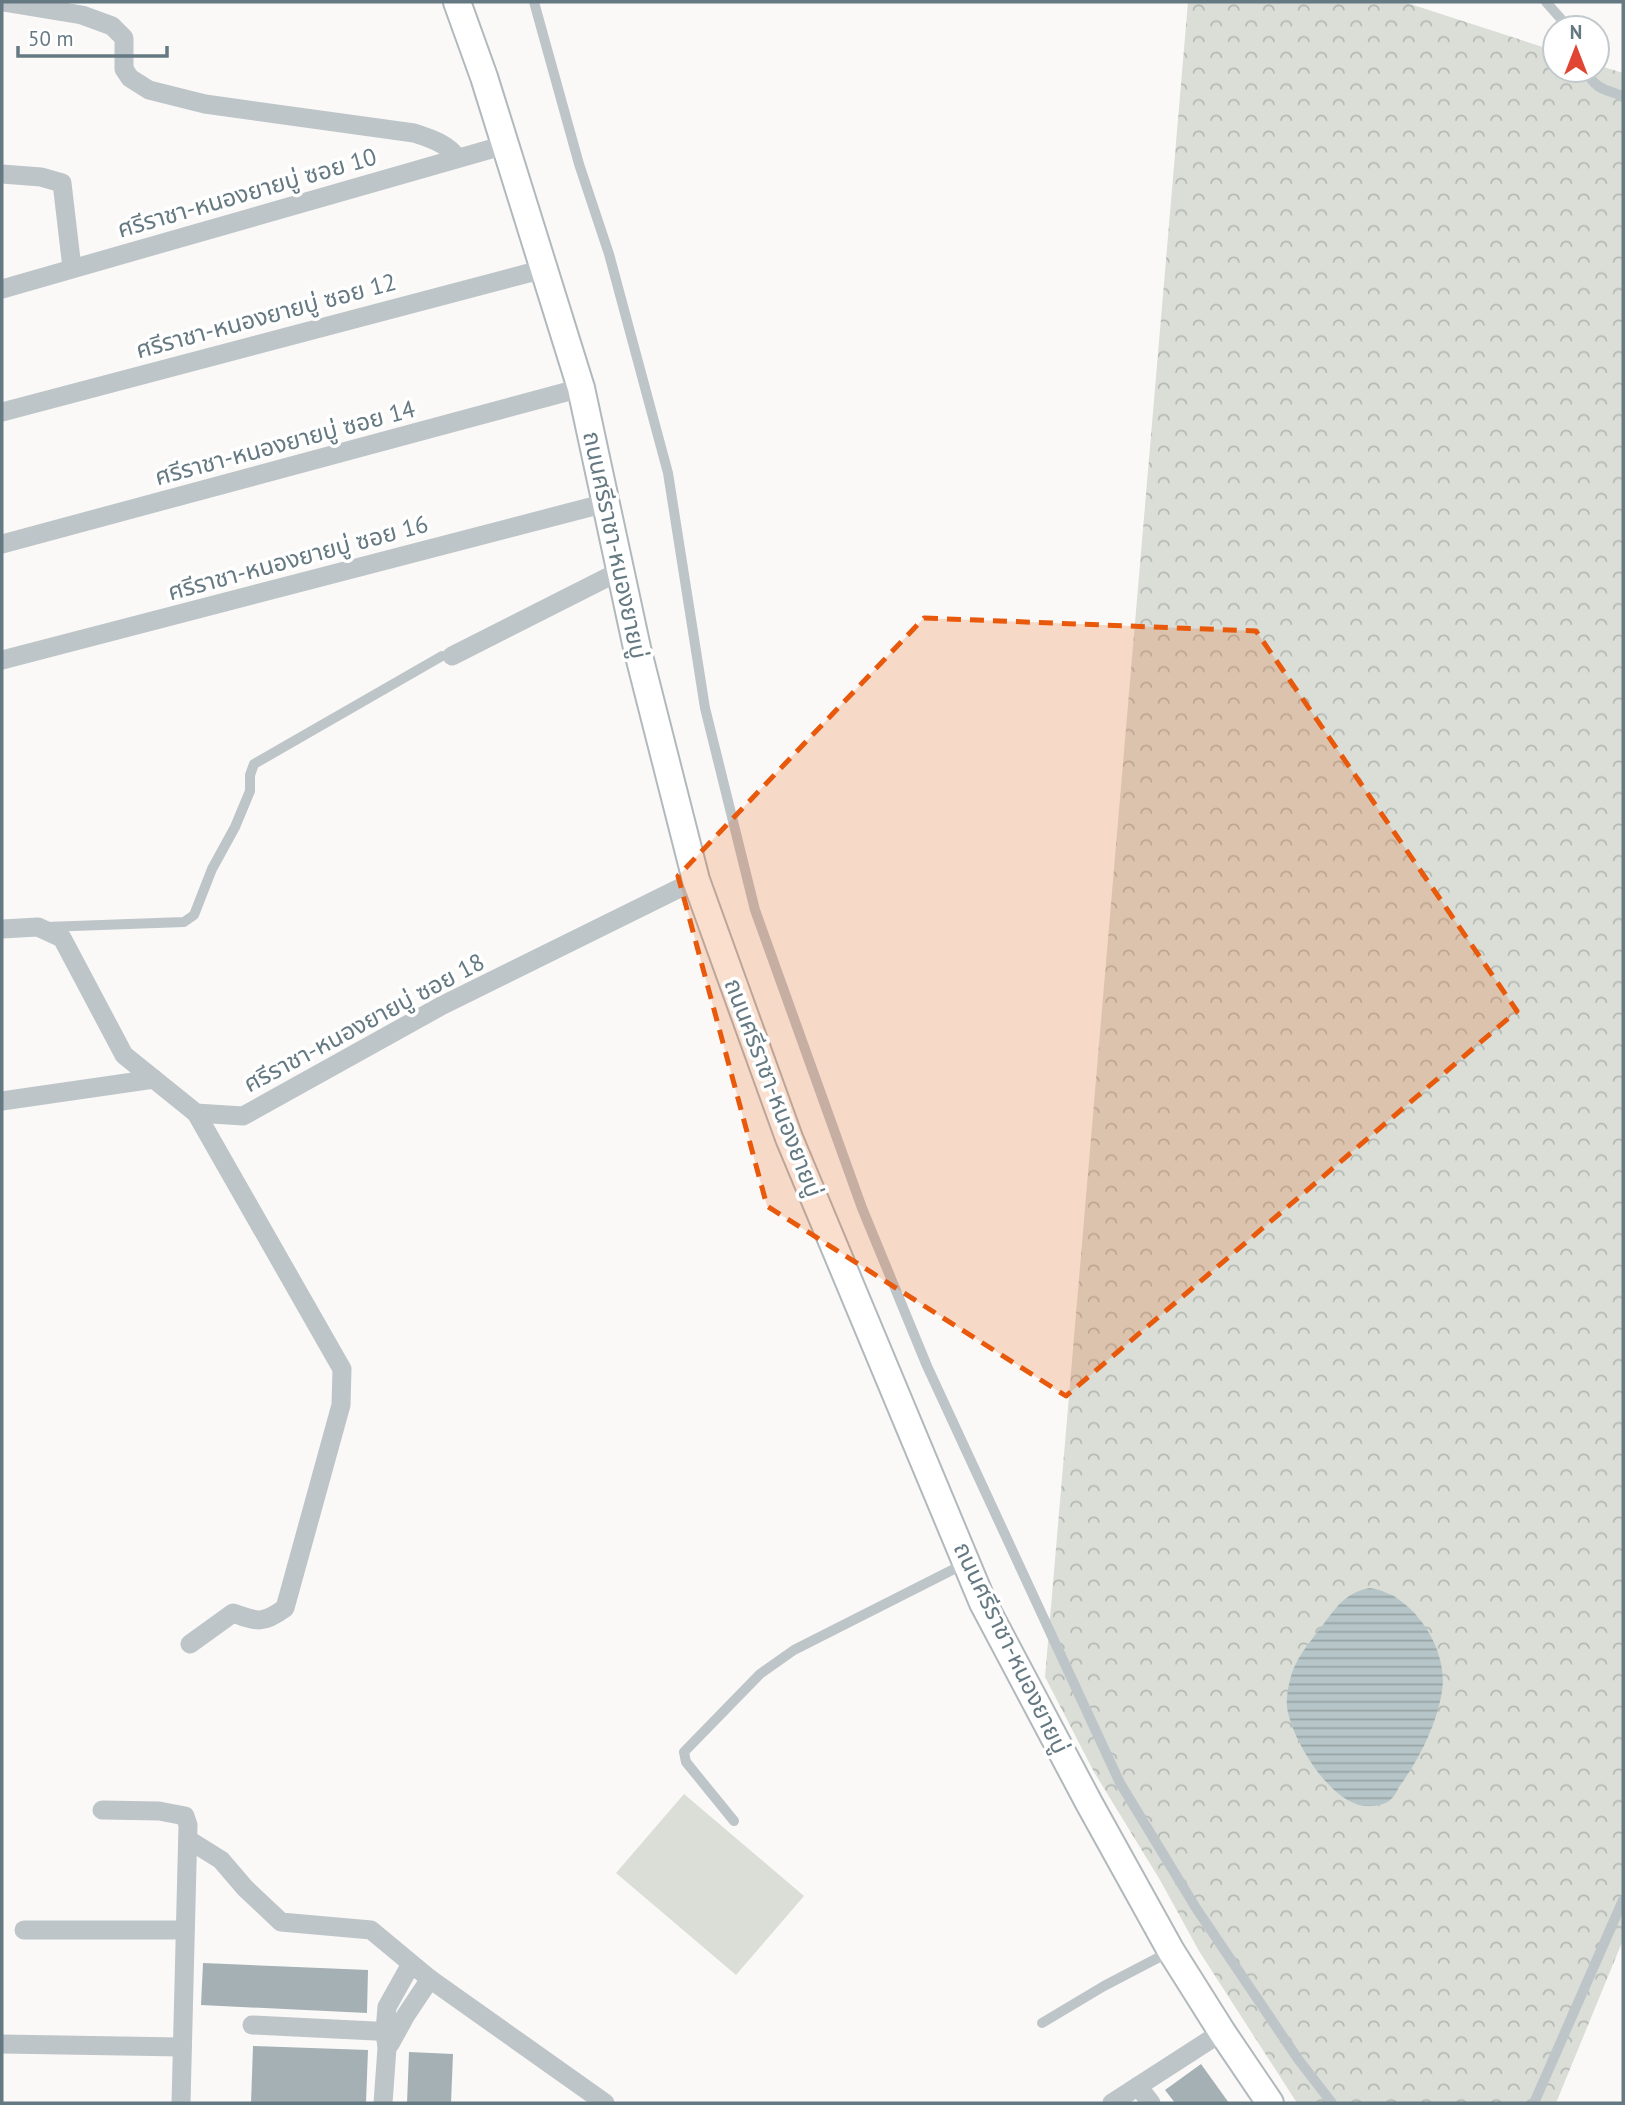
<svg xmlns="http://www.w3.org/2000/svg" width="1625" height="2105" font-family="'PT Sans','Noto Sans Thai',sans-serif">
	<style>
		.park { fill: url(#park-crowns) }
		.pitch { fill: #daded7 }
		.water { fill: url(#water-rules) }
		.building { fill: #a5b0b5 }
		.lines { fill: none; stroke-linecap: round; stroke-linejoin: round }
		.secondary-casing { stroke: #b1b9bd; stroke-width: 30 }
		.service { stroke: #bec5c8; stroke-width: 10 }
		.minor { stroke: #bec5c8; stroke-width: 19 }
		.secondary { stroke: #fff; stroke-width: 26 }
		.marked { fill: #e8590c; fill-opacity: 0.2; stroke: #e8590c; stroke-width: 5; stroke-dasharray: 14 9; stroke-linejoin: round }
		.labels { text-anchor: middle; stroke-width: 7; stroke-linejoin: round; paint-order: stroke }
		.street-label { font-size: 24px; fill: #657982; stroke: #fff }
	</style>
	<defs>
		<pattern id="park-crowns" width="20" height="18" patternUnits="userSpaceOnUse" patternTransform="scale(1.75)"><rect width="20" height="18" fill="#daded7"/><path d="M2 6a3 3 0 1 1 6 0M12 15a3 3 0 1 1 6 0" fill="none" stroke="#b4b9b4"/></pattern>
		<pattern id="water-rules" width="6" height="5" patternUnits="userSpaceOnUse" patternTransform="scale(1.75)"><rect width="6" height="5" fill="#b6c5c7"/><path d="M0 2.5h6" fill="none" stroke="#98a5a7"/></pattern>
	</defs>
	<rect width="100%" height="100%" fill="#faf9f7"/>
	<!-- park -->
	<path class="park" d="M1188,2H1404L1555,51V70H1597V65L1623,73V1940L1556,2103H1297L1199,1951L1160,1880L1094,1772L1045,1677Z"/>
	<!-- pitch -->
	<path class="pitch" d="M684,1794L804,1896L736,1975L616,1873Z"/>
	<!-- water -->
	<path class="water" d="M1370,1588C1413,1594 1449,1649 1442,1691C1437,1724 1419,1760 1399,1787C1397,1791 1394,1797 1390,1800C1386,1804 1376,1806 1370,1806C1333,1809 1291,1739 1287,1707C1286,1699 1288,1688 1290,1680C1294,1660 1310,1642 1322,1626C1337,1607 1344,1593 1370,1588Z"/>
	<!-- building -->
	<g class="building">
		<path d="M203,1963L368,1970L367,2013L201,2005Z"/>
		<path d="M253,2046L368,2050L366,2103H251Z"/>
		<path d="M409,2052L453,2054L451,2103H407Z"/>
		<path d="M1201,2064L1229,2103H1175L1165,2090Z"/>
	</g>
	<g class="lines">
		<defs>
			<path id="secondary" d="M457,2L484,77L581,388L637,648L696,880L789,1138L983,1603L1089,1803L1171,1951L1222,2032L1270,2103"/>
		</defs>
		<!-- secondary casing -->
		<use href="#secondary" class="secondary-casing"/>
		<!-- service -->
		<g class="service">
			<path d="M534,2L579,164L609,254L668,473L705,708L755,910L862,1208L927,1366L1120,1783L1196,1908L1298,2059L1332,2103"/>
			<path d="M1546,2L1569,28"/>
			<path d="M1586,70C1594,89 1606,90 1623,96"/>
			<path d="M46,927L184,922L194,915L212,869L235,827L250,791V775L254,764L442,656"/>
			<path d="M734,1821L686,1762L684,1752L760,1674L794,1650L966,1563"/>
			<path d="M1042,2023L1104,1986L1171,1951"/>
			<path d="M1534,2103L1623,1900"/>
		</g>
		<!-- minor -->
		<g class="minor">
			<path d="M3,2L82,15L112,26L124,38V69L130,78L149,90L205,104L414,133C429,138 449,144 457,158"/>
			<path d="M2,174L41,177L62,183L72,268"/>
			<path d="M2,289L505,145"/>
			<path d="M2,412L544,269"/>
			<path d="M2,544L581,388"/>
			<path d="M452,656L620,571"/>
			<path d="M2,660L606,503"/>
			<path d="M2,929L38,927L62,938L124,1055L196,1113L243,1116L441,1006L696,880"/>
			<path d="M2,1101L154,1079"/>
			<path d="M190,1644L233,1613C258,1622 263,1624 285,1608L341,1405L342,1369L196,1113"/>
			<path d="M102,1810L159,1811L185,1816L188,1825L181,2103"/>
			<path d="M189,1840L221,1860L245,1888L281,1922L371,1930L430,1979L605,2103"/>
			<path d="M24,1930H185"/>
			<path d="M252,2025L395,2032"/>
			<path d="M2,2044L182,2047"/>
			<path d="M390,2044L406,2015L430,1979"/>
			<path d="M1138,2086L1151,2103"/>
			<path d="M383,2103L387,2048L385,2031L387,2007L411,1964"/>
			<path d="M1112,2103L1222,2032"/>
		</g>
		<!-- secondary -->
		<use href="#secondary" class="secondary"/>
	</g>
	<!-- marked area -->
	<path class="marked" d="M924,618L1256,631L1517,1011L1066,1396L767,1206L678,876Z"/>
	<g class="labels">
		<!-- street labels -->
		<g class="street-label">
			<text transform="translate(247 193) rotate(-16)" y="8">ศรีราชา-หนองยายบู่ ซอย 10</text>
			<text transform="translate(266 316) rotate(-15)" y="8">ศรีราชา-หนองยายบู่ ซอย 12</text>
			<text transform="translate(285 443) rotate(-15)" y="8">ศรีราชา-หนองยายบู่ ซอย 14</text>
			<text transform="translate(615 545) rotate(78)" y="8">ถนนศรีราชา-หนองยายบู่</text>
			<text transform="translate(298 558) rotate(-15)" y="8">ศรีราชา-หนองยายบู่ ซอย 16</text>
			<text transform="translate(364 1023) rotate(-28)" y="8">ศรีราชา-หนองยายบู่ ซอย 18</text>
			<text transform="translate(773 1088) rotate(69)" y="8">ถนนศรีราชา-หนองยายบู่</text>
			<text transform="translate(1011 1648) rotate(64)" y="8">ถนนศรีราชา-หนองยายบู่</text>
		</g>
	</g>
	<!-- border -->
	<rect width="1625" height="2105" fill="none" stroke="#657982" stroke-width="7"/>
	<!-- north arrow -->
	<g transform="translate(1576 49)"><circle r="33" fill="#ffffff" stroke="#c1c9cd" stroke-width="2"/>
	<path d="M0-5L12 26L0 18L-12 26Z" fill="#df4532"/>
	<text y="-10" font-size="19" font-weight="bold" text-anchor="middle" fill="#657982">N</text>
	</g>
	<!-- scale -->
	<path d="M18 46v10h149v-10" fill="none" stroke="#657982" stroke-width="3.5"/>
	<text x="28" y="46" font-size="21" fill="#657982" stroke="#ffffff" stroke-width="5" paint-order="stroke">50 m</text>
</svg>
